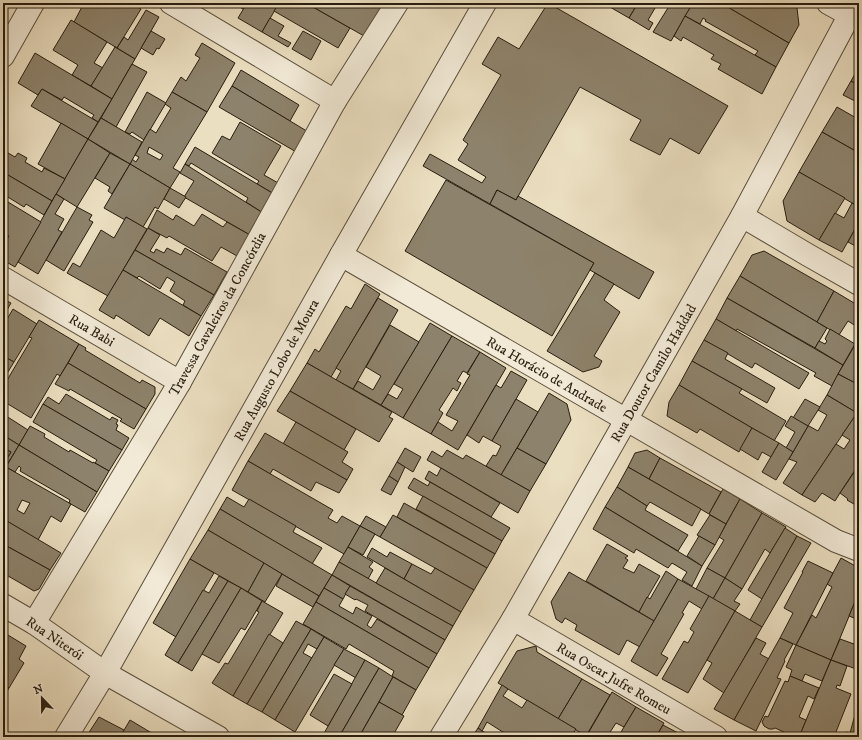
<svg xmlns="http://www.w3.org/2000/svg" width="862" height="740" font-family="'IM FELL DW Pica',serif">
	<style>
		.building { fill: #8d826b; stroke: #281d0e; fill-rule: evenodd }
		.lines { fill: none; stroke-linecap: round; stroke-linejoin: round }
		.street-casing { stroke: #594e3b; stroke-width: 24 }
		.street { stroke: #f2ead7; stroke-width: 22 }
		.labels { text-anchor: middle; stroke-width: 3; stroke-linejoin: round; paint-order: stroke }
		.street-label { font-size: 14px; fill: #281d0e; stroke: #f2ead7 }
	</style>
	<rect width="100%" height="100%" fill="#ebdfc1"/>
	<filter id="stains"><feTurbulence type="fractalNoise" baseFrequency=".005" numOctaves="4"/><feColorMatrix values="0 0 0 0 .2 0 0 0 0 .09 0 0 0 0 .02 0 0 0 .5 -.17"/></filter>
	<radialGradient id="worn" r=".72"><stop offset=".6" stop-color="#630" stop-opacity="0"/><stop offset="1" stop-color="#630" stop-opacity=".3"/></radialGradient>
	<!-- building -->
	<g class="building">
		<path d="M84,3H131L141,9L117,48L74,22Z"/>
		<path d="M233,3H247L243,9Z"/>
		<path d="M247,3H274L278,5L262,32L238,18Z"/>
		<path d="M279,3H306L350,28L338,48L274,11Z"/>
		<path d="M306,3H384L364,36Z"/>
		<path d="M548,3L728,106L699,154L670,138L660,155L630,140L641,120L580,87L516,200L497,190L490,204L423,166L430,154L482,183L486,177L458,160L468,144L463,140L501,75L482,64L498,37L519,49Z"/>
		<path d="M603,3H638L629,18Z"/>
		<path d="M638,3H658L648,20L653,23L649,30L629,18Z"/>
		<path d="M671,3H693L671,41L653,32Z"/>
		<path d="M693,3H721L789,43L776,67L755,55L758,51L705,21L706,20L703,18L700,24L685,16Z"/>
		<path d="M721,3H765L775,8L778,3H788L797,8L799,25L789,43Z"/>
		<path d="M146,10L159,17L135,59L117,48L124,37L128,40Z"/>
		<path d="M685,16L776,67L762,94L718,69L721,64L711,59L714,55L683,37L681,41L674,36Z"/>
		<path d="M270,18L284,26L278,36L291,43L288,47L262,32Z"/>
		<path d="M71,20L107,42L94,63L103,68L91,86L72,75L78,65L53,50Z"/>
		<path d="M151,31L165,39L159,49L157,48L153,55L141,48Z"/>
		<path d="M303,31L321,41L311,60L292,49Z"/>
		<path d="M202,43L235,63L207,112L172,92L181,77L186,81L200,58L195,55Z"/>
		<path d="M115,47L135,59L112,99L91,86Z"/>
		<path d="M35,53L112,99L98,122L92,118L94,115L64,97L62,100L42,89L38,95L18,83Z"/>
		<path d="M132,64L147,72L116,127L101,118Z"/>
		<path d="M859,67V86L851,81Z"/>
		<path d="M241,70L299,105L290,121L232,86Z"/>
		<path d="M851,81L859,86V103L843,95Z"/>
		<path d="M232,86L310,133L298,153L219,107Z"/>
		<path d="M42,89L98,122L88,139L31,106Z"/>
		<path d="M147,92L166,103L144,140L132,132L130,134L125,132Z"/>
		<path d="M172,92L207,112L173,168L180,172L170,188L130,164L132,159L136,162L139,157L135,155L150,129L156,133L171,108L165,104ZM149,147L163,155L160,160L147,153Z"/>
		<path d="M837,107L858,119L855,124L859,126V153L822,132Z"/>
		<path d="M101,118L142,142L130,164L88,139Z"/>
		<path d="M240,122L281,146L264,175L280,184L274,194L257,184L259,181L212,153L222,136L230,140Z"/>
		<path d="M61,123L88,139L65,179L38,164Z"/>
		<path d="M822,132L859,153V207L799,172Z"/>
		<path d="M88,139L110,153L77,207L56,194Z"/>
		<path d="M195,147L274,194L263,213L246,202L248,198L191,163L189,166L185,164Z"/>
		<path d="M3,150L15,157L18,153L27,158L25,162L42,172L44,168L65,179L52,201L3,172Z"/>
		<path d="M110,153L130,164L112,194L108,191L110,187L95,178Z"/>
		<path d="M130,164L170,188L158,209L155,207L143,227L126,217L125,220L104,208Z"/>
		<path d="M185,164L263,213L250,235L184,197L194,181L180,173Z"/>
		<path d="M3,172L52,201L44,215L26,204L24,207L3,194Z"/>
		<path d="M799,172L845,198L819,240L787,221L783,201Z"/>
		<path d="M446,180L594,263L552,336L405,251Z"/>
		<path d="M170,188L186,197L179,208L164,199Z"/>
		<path d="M497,190L516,200L518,196L654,272L639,299L590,270L594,263L490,204Z"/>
		<path d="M56,194L64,199L55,214L64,219L58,230L62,232L38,274L18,262Z"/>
		<path d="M3,199L41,222L15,267L3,260V245L9,236L3,233Z"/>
		<path d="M852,203L859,207V222L842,252L819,240L835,213L844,218Z"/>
		<path d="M77,207L92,215L89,220L93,222L64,271L46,260Z"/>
		<path d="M157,210L173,220L176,215L194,226L202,214L223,227L227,222L250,235L237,256L221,247L212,261L169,236L167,238L148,228Z"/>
		<path d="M126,217L147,229L108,296L67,273L73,263L80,267L101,230L114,238Z"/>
		<path d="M859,222V248L848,242Z"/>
		<path d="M148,228L160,235L150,251L154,253L156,249L164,253L167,248L181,255L185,248L227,272L214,295L135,250Z"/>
		<path d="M135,250L214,295L201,316L183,305L185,301L170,291L175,282L167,277L160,289L139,276L137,278L123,270Z"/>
		<path d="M764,251L834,291L817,322L740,276L752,255Z"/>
		<path d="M123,270L201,316L189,336L160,318L149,336L116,315L114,319L99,310Z"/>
		<path d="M595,273L614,284L604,300L620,312L594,356L602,361L599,367L583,372L547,351Z"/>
		<path d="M740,276L827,328L815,348L727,298Z"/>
		<path d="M365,284L380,294L331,377L307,363L315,349L319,352L346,306L351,309Z"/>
		<path d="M834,291L859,306V328L848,321L839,335L817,322Z"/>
		<path d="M378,298L398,310L353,389L336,380L341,371L336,368Z"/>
		<path d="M727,298L843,365L832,386L814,376L816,373L737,329L736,331L716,319Z"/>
		<path d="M3,299L11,303L3,317Z"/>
		<path d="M13,309L37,324L14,362L3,356V326Z"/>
		<path d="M716,319L809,373L799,389L755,363L752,368L704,340Z"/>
		<path d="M39,320L79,344L60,376L57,374L31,418L3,401V387L32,338L29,337Z"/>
		<path d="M430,323L452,336L403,418L381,405L388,394L397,399L403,389L394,384Z"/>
		<path d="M390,325L419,342L381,405L353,389L358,381L373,390L381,376L366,367Z"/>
		<path d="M830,329L855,344L843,365L815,348L819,341L825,344L827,341L825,339Z"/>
		<path d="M452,336L480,352L467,373L463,371L457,381L461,383L457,391L453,388L439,410L443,413L431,434L403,418Z"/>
		<path d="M859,338V385L838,374Z"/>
		<path d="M704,340L728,353L725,359L775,388L767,403L692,361Z"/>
		<path d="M79,344L86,348L85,350L140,383L142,380L155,387V394L146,409L68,363Z"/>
		<path d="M480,352L506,368L458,450L431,434L438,422L452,431L458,421L446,415L470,375L467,374Z"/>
		<path d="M3,356L14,362L3,380Z"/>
		<path d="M692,361L742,389L739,393L786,421L774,441L679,385Z"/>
		<path d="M68,363L146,409L134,429L120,421L122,419L70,389L69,391L55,384Z"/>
		<path d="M307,363L392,412L389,417L393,419L379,442L290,391Z"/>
		<path d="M511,371L527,380L492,441L483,436L479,443L467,435L496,385L501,388Z"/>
		<path d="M838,374L859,385V408L857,413L827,395Z"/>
		<path d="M679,385L752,428L739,452L700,429L697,433L667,416L669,402Z"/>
		<path d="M290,391L356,429L344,450L277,411Z"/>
		<path d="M549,393L567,404L571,420L546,464L517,448Z"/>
		<path d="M66,394L110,420L112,417L118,420L116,424L118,425L116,430L129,438L122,450L43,404L48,397L59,404Z"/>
		<path d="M827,395L857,413L802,495L783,483L797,462L789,459L808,426H809L818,431L827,415L818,410Z"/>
		<path d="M516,399L538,412L501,475L486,466L493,455L496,456L501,446L492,441Z"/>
		<path d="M805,399L820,407L808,426L793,418Z"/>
		<path d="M43,404L122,450L109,471L95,463L97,460L33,422Z"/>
		<path d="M857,413L859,414V464L840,493L835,501L822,493L815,502L802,495L836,444L844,449L850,440L842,435Z"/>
		<path d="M3,414L28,430L19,445L3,435Z"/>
		<path d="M791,416L808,426L793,452L786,448L795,432L785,426Z"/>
		<path d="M296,422L348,452L342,462L353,469L347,480L283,444Z"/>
		<path d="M30,426L45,434L44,437L69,452L70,450L93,463V462L109,471L97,492L19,445Z"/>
		<path d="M752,428L779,443L771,457L762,452L758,460L740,449Z"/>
		<path d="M265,433L347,480L339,493L316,482L311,491L273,469L270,474L248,461Z"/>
		<path d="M3,435L19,445L7,465L4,463L11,452L3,448Z"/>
		<path d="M779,443L793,452L776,480L762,472Z"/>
		<path d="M19,445L97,492L85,512L69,503L70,500L20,471L21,468L19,466L15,472L6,467Z"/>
		<path d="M3,448L11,452L4,463L7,465L3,472Z"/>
		<path d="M405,448L421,457L413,472L397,462Z"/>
		<path d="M517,448L546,464L530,491L501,475Z"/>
		<path d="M447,450L463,459L466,455L530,491L518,513L427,460L432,451L442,457Z"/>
		<path d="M647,450L660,458L649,479L628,467L635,453Z"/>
		<path d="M660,458L721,492L709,514L649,479Z"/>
		<path d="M248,461L333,510L328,518L337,523L342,516L360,526L344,554L232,490Z"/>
		<path d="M397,462L405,467L398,482L389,476Z"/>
		<path d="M6,467L71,504L61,522L51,516L38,540L3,519V472ZM22,500L30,503L24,514L17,510Z"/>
		<path d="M628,467L701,509L692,526L650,502L647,506L617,487Z"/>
		<path d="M441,468L500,503L491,517L425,479L429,471L437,476Z"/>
		<path d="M855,471L859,474V507L847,500L848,499L840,493Z"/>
		<path d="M389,476L398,482L391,495L381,490Z"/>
		<path d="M414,478L428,486L430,482L510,528L502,541L408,488Z"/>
		<path d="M617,487L647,506L645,510L688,535L678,551L605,507Z"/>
		<path d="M723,489L740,499L726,524L709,514Z"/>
		<path d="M423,496L502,541L495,554L416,509Z"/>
		<path d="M227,497L244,507L249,499L296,526L293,532L322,548L312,564L220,509Z"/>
		<path d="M740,499L762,513L725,578L707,568L724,540L719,537Z"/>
		<path d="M404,503L495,554L487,568L397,517Z"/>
		<path d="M605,507L702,566L692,586L682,580L687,572L672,563L668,568L636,549L634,553L593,529Z"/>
		<path d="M220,509L332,575L319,596L208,530Z"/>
		<path d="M762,513L786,527L770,553L765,549L742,589L725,578Z"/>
		<path d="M393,515L487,568L474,590L380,537Z"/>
		<path d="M710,515L726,524L715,545L697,535Z"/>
		<path d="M366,516L386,527L380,537L360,526Z"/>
		<path d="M7,521L61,553L50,570L3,544V527Z"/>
		<path d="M360,526L375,534L363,555L348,547Z"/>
		<path d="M785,528L797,536L762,599L748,590Z"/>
		<path d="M208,530L264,563L248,592L190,559Z"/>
		<path d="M699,536L715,545L702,566L687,556Z"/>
		<path d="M797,536L811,543L762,627L750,620Z"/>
		<path d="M3,544L50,570L39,589L34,591L3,573Z"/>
		<path d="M607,544L628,556L625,558L628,560L623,568L634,573L639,564L660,576L639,612L586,581Z"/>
		<path d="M348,547L373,562L369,567L373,570L368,579L339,562Z"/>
		<path d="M372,548L387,557L390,552L412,564L404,579L367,557Z"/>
		<path d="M841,558L859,568V592L831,660L796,645L812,615L816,618L832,587L827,584Z"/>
		<path d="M190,559L214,573L176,637L153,623Z"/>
		<path d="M808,561L833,573L796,645L780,638L793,613L784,608L803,572H802Z"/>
		<path d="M339,562L453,626L445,640L332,575Z"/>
		<path d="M264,563L282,574L265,602L248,592Z"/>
		<path d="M412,564L431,574L435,568L474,590L461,612L404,579Z"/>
		<path d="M385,568L461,612L453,626L376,583Z"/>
		<path d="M707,568L725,578L713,599L696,589Z"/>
		<path d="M666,571L678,579L654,621L639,612L647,597L650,599Z"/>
		<path d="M569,572L654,621L640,647L627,640L619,655L575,630L577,625L565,618L562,623L556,619L551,602Z"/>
		<path d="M282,574L319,596L313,607L276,586Z"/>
		<path d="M332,575L350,586L343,599L324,588Z"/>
		<path d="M219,576L228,581L178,663L165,655L203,590L209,593Z"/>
		<path d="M725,578L742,589L734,601L740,604L735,611L713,599Z"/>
		<path d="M678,579L709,596L702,609L689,601L682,613L684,614L661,654L668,658L657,676L631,661Z"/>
		<path d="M228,581L241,588L192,671L178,663Z"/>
		<path d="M350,586L445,640L437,654L365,611L368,605L356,599L355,600L345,594Z"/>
		<path d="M241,588L262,601L245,630L241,628L219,663L202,654Z"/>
		<path d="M324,588L343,599L339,606L353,614L356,607L372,616L367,625L371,628L377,619L437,654L429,668L316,602Z"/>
		<path d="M859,592V620L849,616Z"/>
		<path d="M709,596L735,611L688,693L662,679L684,641L688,643L694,632L690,629Z"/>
		<path d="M262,601L283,613L233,696L212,683L225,663L228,664L259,612L257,611Z"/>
		<path d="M316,602L429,668L416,690L392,676L394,671L349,644L346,649L303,624Z"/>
		<path d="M735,611L762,627L724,693L703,679L712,663L707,660Z"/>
		<path d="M296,621L311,629L262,712L247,704Z"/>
		<path d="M311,629L324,637L317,649L308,644L303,653L312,658L275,720L262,712Z"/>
		<path d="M859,629V670L831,660L840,639L854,644Z"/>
		<path d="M3,632L26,646L19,659L24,663L9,688L3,684Z"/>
		<path d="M269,634L283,643L247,704L233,696Z"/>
		<path d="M324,637L344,649L295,732L275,720Z"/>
		<path d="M756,638L766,643L760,654L769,659L734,720L714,709Z"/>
		<path d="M780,638L793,644L784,660L785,661L777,678L781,679L756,731L734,720Z"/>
		<path d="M796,645L831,660L822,681L805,674L802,681L790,676L792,670L786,667Z"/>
		<path d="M536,646L537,652L582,679L558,719L498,683L517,651Z"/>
		<path d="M344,649L365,660L356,678L334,665Z"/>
		<path d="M365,660L379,668L339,737H322Z"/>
		<path d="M831,660L847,666L840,686L837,685L836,688L851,694L834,737H799Z"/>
		<path d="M379,668L393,677L359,737H339Z"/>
		<path d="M334,674L352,684L328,726L310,715Z"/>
		<path d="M790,676L819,688L814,699L808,696L799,717L806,720L799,737H782L784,732L775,728L773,729H769L764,726L762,722L765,716L768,717L785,681L788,682Z"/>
		<path d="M393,677L416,690L402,715L379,702Z"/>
		<path d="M582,679L610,695L586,736L558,719Z"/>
		<path d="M3,684L9,688L3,699Z"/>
		<path d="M502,685L508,689L503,696L522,708L527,700L576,729L571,737H507L505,736L506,734L487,722L482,731L478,728Z"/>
		<path d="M612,692L636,707L624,727L616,723L607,737H586Z"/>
		<path d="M859,700V737H844L846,732L850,733Z"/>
		<path d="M379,702L404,716L392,737H359Z"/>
		<path d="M636,707L664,723L656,737H618Z"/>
		<path d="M99,717L124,730L120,737H86Z"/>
		<path d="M130,720L155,735L154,737H120Z"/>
		<path d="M663,725L678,733L675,737H656Z"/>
		<path d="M478,728L482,731L494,737H472Z"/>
		<path d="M580,732L586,736V737H577Z"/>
	</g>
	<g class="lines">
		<defs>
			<g id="street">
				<path d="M171,3L335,101"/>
				<path d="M828,3L859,20"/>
				<path d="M3,56L33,3"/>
				<path d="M742,216L808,255L859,284"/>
				<path d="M341,255L836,541L859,550"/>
				<path d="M3,278L180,382"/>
				<path d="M3,605L34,623L105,673L218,737"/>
				<path d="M513,619L716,737"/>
				<path d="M34,623L180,382L335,101L397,3"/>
				<path d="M66,737L105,673L341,255L485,3"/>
				<path d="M441,737L513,619L742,216L856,3"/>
			</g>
		</defs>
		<!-- street casing -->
		<use href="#street" class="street-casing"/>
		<!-- street -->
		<use href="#street" class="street"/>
	</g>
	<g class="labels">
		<!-- street labels -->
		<g class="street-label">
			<text transform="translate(217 314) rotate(-61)" y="5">Travessa Cavaleiros da Concórdia</text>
			<text transform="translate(92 330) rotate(30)" y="5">Rua Babi</text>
			<text transform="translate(276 370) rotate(-61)" y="5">Rua Augusto Lobo de Moura</text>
			<text transform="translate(653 373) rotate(-60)" y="5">Rua Doutor Camilo Haddad</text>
			<text transform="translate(547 374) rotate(30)" y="5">Rua Horácio de Andrade</text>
			<text transform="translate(55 638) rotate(34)" y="5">Rua Niterói</text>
			<text transform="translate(614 678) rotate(30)" y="5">Rua Oscar Jufre Romeu</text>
		</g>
	</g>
	<!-- margin -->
	<rect width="862" height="740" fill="none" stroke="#ebdfc1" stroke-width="16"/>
	<rect x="4" y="4" width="854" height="732" fill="none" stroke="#281d0e" stroke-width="2"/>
	<rect x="8" y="8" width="846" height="724" fill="none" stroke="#281d0e"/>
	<!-- north arrow -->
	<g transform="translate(42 698) rotate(338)" stroke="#f2ead7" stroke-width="3" paint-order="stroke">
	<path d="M0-3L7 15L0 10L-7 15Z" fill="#281d0e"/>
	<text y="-6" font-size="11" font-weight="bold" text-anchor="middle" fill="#281d0e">N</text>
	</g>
	<rect width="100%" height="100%" filter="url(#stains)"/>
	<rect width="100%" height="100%" fill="url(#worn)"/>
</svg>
